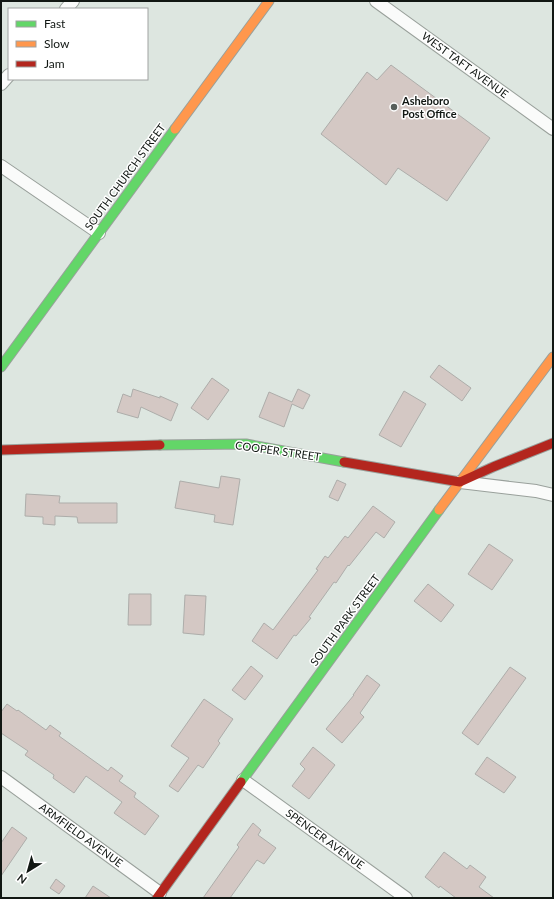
<svg xmlns="http://www.w3.org/2000/svg" width="554" height="899" font-family="Lato,sans-serif">
	<style>
		.building { fill: #d4c8c4; stroke: #adadaa }
		.lines { fill: none; stroke-linecap: round; stroke-linejoin: round }
		.street-casing { stroke: #99a09b; stroke-width: 14 }
		.fast-casing { stroke: #99a09b; stroke-width: 11 }
		.slow-casing { stroke: #99a09b; stroke-width: 11 }
		.jam-casing { stroke: #99a09b; stroke-width: 11 }
		.street { stroke: #fafbfa; stroke-width: 12 }
		.fast { stroke: #63d668; stroke-width: 9 }
		.slow { stroke: #ff974d; stroke-width: 9 }
		.jam { stroke: #b3261e; stroke-width: 9 }
		.poi-dot { fill: #585f5b; stroke: #fff; stroke-width: 1.5 }
		.labels { text-anchor: middle; stroke-width: 3; stroke-linejoin: round; paint-order: stroke }
		.street-label { font-size: 11px; fill: #111713; stroke: #fff }
		.poi-label { font-size: 11px; font-weight: bold; fill: #111713; stroke: #fff; text-anchor: start }
	</style>
	<rect width="100%" height="100%" fill="#dde6e0"/>
	<!-- building -->
	<g class="building">
		<path d="M391,65L490,138L447,201L398,168L386,185L321,134L367,72L377,80Z"/>
		<path d="M439,365L471,388L462,401L430,377Z"/>
		<path d="M212,378L229,390L208,420L191,408Z"/>
		<path d="M133,389L160,398V396L178,404L171,421L141,407L138,418L117,412L123,394L131,397Z"/>
		<path d="M298,389L310,395L303,409L292,404L284,427L259,417L269,392L292,402Z"/>
		<path d="M404,391L426,404L401,447L379,435Z"/>
		<path d="M221,476L240,479L233,525L214,522L215,515L175,508L180,481L219,488Z"/>
		<path d="M337,480L346,484L338,501L329,497Z"/>
		<path d="M26,494L60,496L59,503H117V523H78L77,517L55,516V525L43,524V517L25,516Z"/>
		<path d="M373,506L395,522L384,538L376,532L349,566L348,565L336,583L334,582L309,617L311,618L296,636L294,635L277,659L252,641L264,623L273,630L318,570L316,569L325,556L328,558L345,536L348,538Z"/>
		<path d="M489,544L513,560L492,590L468,574Z"/>
		<path d="M428,584L454,605L441,622L414,601Z"/>
		<path d="M129,594H151V625H128Z"/>
		<path d="M185,595L206,596L204,635L183,633Z"/>
		<path d="M251,666L263,676L245,700L232,690Z"/>
		<path d="M510,667L526,678L478,745L462,733Z"/>
		<path d="M367,675L380,685L360,713L364,717L342,743L326,729L354,695H353Z"/>
		<path d="M204,699L233,719L218,741L220,743L203,768L198,765L178,792L169,786L189,758L171,746Z"/>
		<path d="M7,704L17,711L18,710L46,730L50,725L61,733L59,736L108,771L111,767L123,776L119,781L136,793L134,797L159,816L145,835L114,813L122,802L86,776L74,793L53,778L54,775L25,755L28,751L1,733V712Z"/>
		<path d="M313,747L335,765L309,799L292,786L305,769L300,764Z"/>
		<path d="M487,757L516,777L504,793L475,774Z"/>
		<path d="M253,823L261,830L258,835L276,848L264,864L257,860L230,898H203L239,847L237,845Z"/>
		<path d="M12,827L27,838L1,876V843Z"/>
		<path d="M444,852L467,869L470,865L486,877L479,887L494,898H456L440,886L439,888L425,877Z"/>
		<path d="M56,879L65,886L59,894L50,888Z"/>
		<path d="M93,886L111,898H85Z"/>
	</g>
	<g class="lines">
		<defs>
			<g id="street">
				<path d="M376,1L553,129"/>
				<path d="M66,9L73,1"/>
				<path d="M1,84L9,75"/>
				<path d="M1,166L99,233"/>
				<path d="M460,482L536,491L553,495"/>
				<path d="M1,777L160,893"/>
				<path d="M243,780L406,898"/>
			</g>
			<g id="fast">
				<path d="M1,367L175,129"/>
				<path d="M160,445L246,444L344,462"/>
				<path d="M241,782L439,510"/>
			</g>
			<g id="slow">
				<path d="M175,129L269,1"/>
				<path d="M439,510L553,357"/>
			</g>
			<g id="jam">
				<path d="M1,450L160,445"/>
				<path d="M344,462L460,482L493,467L553,443"/>
				<path d="M157,898L241,782"/>
			</g>
		</defs>
		<!-- street casing -->
		<use href="#street" class="street-casing"/>
		<!-- fast casing -->
		<use href="#fast" class="fast-casing"/>
		<!-- slow casing -->
		<use href="#slow" class="slow-casing"/>
		<!-- jam casing -->
		<use href="#jam" class="jam-casing"/>
		<!-- street -->
		<use href="#street" class="street"/>
		<!-- fast -->
		<use href="#fast" class="fast"/>
		<!-- slow -->
		<use href="#slow" class="slow"/>
		<!-- jam -->
		<use href="#jam" class="jam"/>
	</g>
	<!-- markers -->
	<circle class="poi-dot" cx="394" cy="107" r="4"/>
	<g class="labels">
		<!-- street labels -->
		<g class="street-label">
			<text transform="translate(465 65) rotate(36)" y="4">WEST TAFT AVENUE</text>
			<text transform="translate(125 177) rotate(-54)" y="4">SOUTH CHURCH STREET</text>
			<text transform="translate(278 451) rotate(8)" y="4">COOPER STREET</text>
			<text transform="translate(345 620) rotate(-54)" y="4">SOUTH PARK STREET</text>
			<text transform="translate(81 835) rotate(36)" y="4">ARMFIELD AVENUE</text>
			<text transform="translate(325 839) rotate(36)" y="4">SPENCER AVENUE</text>
		</g>
		<!-- poi labels -->
		<g class="poi-label">
			<text x="402" y="105">Asheboro<tspan x="402" dy="13">Post Office</tspan></text>
		</g>
	</g>
	<!-- border -->
	<rect width="554" height="899" fill="none" stroke="#111713" stroke-width="4"/>
	<!-- legend -->
	<rect x="8" y="8" width="140" height="72" fill="#ffffff" stroke="#a0a2a1"/>
	<rect x="16" y="21" width="20" height="6" fill="#63d668" stroke="#a0a2a1"/>
	<text x="44" y="28" font-size="12" fill="#111713">Fast</text>
	<rect x="16" y="41" width="20" height="6" fill="#ff974d" stroke="#a0a2a1"/>
	<text x="44" y="48" font-size="12" fill="#111713">Slow</text>
	<rect x="16" y="61" width="20" height="6" fill="#b3261e" stroke="#a0a2a1"/>
	<text x="44" y="68" font-size="12" fill="#111713">Jam</text>
	<!-- north arrow -->
	<g transform="translate(28 871) rotate(217)" stroke="#ffffff" stroke-width="3" paint-order="stroke">
	<path d="M0-3L7 15L0 10L-7 15Z" fill="#111713"/>
	<text y="-6" font-size="11" font-weight="bold" text-anchor="middle" fill="#111713">N</text>
	</g>
</svg>
